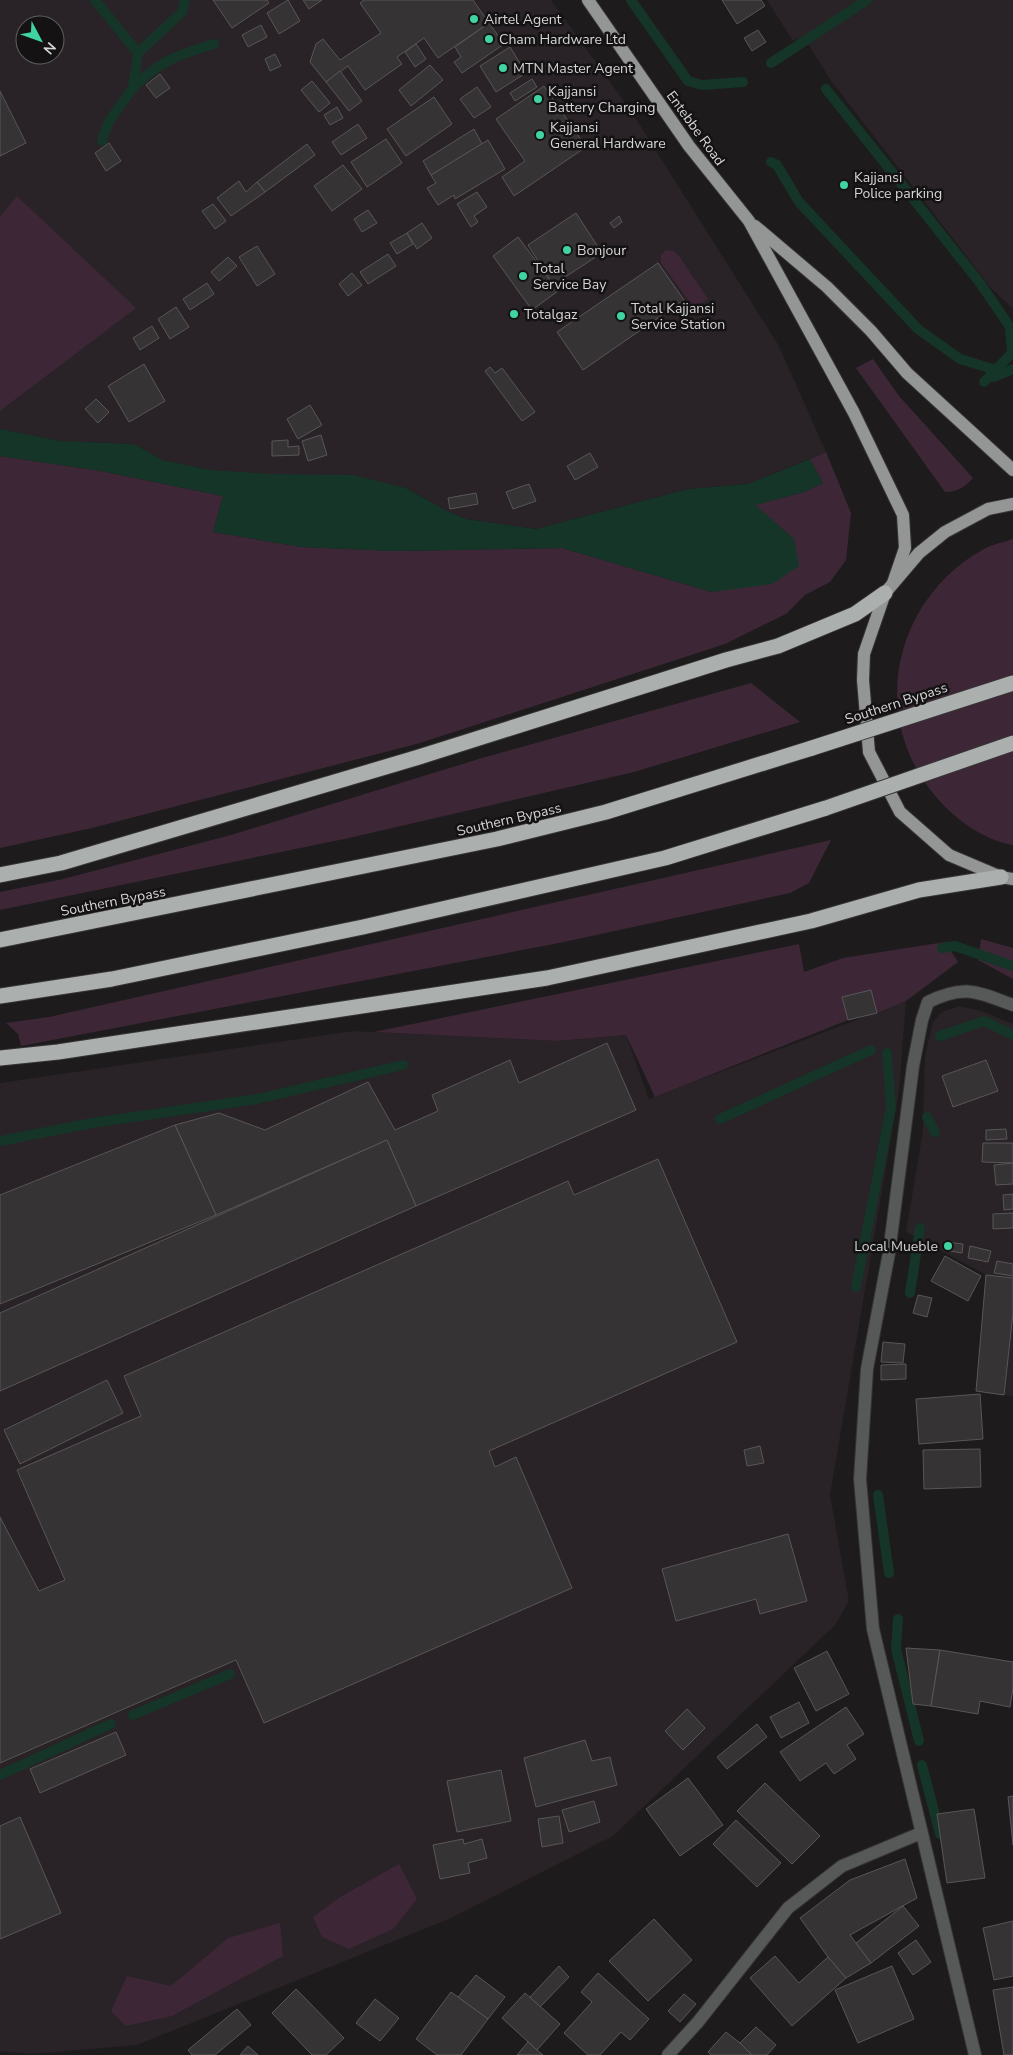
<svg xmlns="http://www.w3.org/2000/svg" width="1013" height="2055" font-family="'Nunito Sans',sans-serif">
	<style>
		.built { fill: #292227; fill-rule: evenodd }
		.green { fill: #3d2736 }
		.water { fill: #153528 }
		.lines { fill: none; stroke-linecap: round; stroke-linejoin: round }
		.stream { stroke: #153528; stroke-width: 10 }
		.building { fill: #353334; stroke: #595658 }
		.minor-casing { stroke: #373536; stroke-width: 14 }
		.primary-casing { stroke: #373536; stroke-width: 14 }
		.motorway-casing { stroke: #373536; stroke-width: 17 }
		.minor { stroke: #575958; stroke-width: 12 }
		.primary { stroke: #939695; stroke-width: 12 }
		.motorway { stroke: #abafad; stroke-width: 15 }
		.motorway-bridge-casing { stroke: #373536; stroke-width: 17; stroke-linecap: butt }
		.motorway-bridge { stroke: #abafad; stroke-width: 15 }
		.poi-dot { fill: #40d4a2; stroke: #141213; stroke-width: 2 }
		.labels { text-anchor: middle; stroke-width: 5; stroke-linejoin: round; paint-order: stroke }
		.poi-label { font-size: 14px; fill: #d6d5d6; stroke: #141213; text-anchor: start }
		.street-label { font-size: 14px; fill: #d6d5d6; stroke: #141213 }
	</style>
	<rect width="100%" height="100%" fill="#1d1b1c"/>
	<!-- built -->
	<g class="built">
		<path d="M0,0H551L631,111L779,346L826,452L748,484L688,489L536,529L466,519L449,512L406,488L211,470L162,460L134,444L60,441L0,429V411L135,308L17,196L0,216ZM25,25H55V55H25Z"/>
		<path d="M767,0H1013V309L991,288L832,82L803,36L793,41Z"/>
		<path d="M906,1001L899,1091L830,1495L849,1601L835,1625L613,1836L449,1919L137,2045L31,2054L0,2051V1083L353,1031L557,1041L626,1035L649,1099Z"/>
		<path d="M959,1006L981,1011L1013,1024V1278L986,1275L906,1232L923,1130L925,1056L933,1022L942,1012Z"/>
		<path d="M1013,1313V1396L1004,1395Z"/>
	</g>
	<!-- green -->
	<g class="green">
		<path d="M17,196L136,308L0,411V216Z"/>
		<path d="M666,250L674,251L679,256L708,299L694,308L661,263V255Z"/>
		<path d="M873,359L899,396L973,478C964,488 957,492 945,492L856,368Z"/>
		<path d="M826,452L851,513L846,560L830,582L805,595L786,614L725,644L420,743L92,828L0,848V456L101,471L223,496L213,532L301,547L393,551L562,548L712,592L794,539L754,505L804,492L823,483L810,459Z"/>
		<path d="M1013,539V845C984,840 956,820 937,798C867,718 893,599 984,549C993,544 1004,542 1013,539Z"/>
		<path d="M751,683L800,722L634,772L349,838L0,910V892L63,879L231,835L482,758Z"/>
		<path d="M831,840L809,883L790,893L559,943L21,1046L18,1034L6,1023L49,1017Z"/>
		<path d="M981,939L1013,948V979L978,960Z"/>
		<path d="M945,942L958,962L906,1001L877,1013L848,1020L655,1097L626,1035L557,1041L374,1032L799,944L804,972L843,958Z"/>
		<path d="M399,1864L417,1899L393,1929L349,1949L322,1937L313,1917L340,1897Z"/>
		<path d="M280,1923L283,1956L172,2016L126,2026L111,2011L127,1976L171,1986L228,1938Z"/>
	</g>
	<!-- water -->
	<path class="water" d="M0,429L60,441L134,444L162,460L211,470L270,474L353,475L406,488L449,512L466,519L536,529L688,489L748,484L810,459L823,483L804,492L755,505L794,539L799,566L772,584L712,592L562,548L393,551L301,547L213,532L223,496L101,471L0,456Z"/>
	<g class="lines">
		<!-- stream -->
		<g class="stream">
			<path d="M95,0L138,53"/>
			<path d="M631,0L688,81L702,85L743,82"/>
			<path d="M771,63L867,0"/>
			<path d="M133,88C161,60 178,55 214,44"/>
			<path d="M826,89L980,283L1010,327L1012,353L984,382"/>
			<path d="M102,141L108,123L133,88L138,53L182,12L185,0"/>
			<path d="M771,162L777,165L799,202L918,329L960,359L996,370"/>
			<path d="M994,377L1013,369"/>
			<path d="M942,948L955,946L1013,966"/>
			<path d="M940,1036L984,1021L1013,1035"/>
			<path d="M927,1117L935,1132"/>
			<path d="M720,1119L871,1050"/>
			<path d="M0,1141L92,1123L257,1099L403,1065"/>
			<path d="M856,1287L891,1107L887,1053"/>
			<path d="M910,1293L920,1228"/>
			<path d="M878,1495L889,1573"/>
			<path d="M898,1619L896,1649L919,1741"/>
			<path d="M133,1715L230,1674"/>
			<path d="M922,1765L940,1834"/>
			<path d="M0,1775L111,1724"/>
		</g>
	</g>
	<!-- building -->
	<g class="building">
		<path d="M213,0H267L269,3L232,28Z"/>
		<path d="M288,0L300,21L279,34L267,13Z"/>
		<path d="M303,0H322L309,9Z"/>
		<path d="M364,0H473L489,23L438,58L424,38L397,57L402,64L365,90L348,66L326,82L310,62L316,44L323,39L340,60L381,33L360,3Z"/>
		<path d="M722,0H761L765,6L737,24Z"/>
		<path d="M489,23L504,44L462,73L454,62L461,57L455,47Z"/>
		<path d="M261,25L267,37L248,47L242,35Z"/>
		<path d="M758,30L766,42L752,51L744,38Z"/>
		<path d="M416,44L426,59L415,67L405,52Z"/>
		<path d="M510,47L526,73L496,92L480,66Z"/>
		<path d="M275,54L281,66L270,71L265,59Z"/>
		<path d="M430,65L443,80L411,106L399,90Z"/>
		<path d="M340,71L362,101L349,111L326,82Z"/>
		<path d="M160,74L170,88L156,98L146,85Z"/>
		<path d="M532,79L537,87L515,101L510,93Z"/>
		<path d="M312,81L330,103L319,112L301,90Z"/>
		<path d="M544,86L586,147L514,196L502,177L525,161L496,119Z"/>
		<path d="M477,87L491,107L474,118L460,99Z"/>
		<path d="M0,91L26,143L0,156Z"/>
		<path d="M434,97L452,124L406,156L387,129Z"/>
		<path d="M337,107L343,118L330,125L324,115Z"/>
		<path d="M358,124L367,138L341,155L332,142Z"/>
		<path d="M474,129L482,144L431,175L423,161Z"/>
		<path d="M386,139L402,163L367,187L351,162Z"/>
		<path d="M488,140L505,169L455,199L454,195L438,205L427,188L436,183L431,175Z"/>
		<path d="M109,143L121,161L106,171L95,153Z"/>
		<path d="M307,144L315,155L265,192L257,182Z"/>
		<path d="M343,165L362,189L332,211L314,186Z"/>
		<path d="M239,181L246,192L257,182L265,192L231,216L217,198Z"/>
		<path d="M477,192L487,207L474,216L478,222L471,227L457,204Z"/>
		<path d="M213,204L226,221L215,229L202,211Z"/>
		<path d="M368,210L377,223L362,232L354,219Z"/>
		<path d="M576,213L602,253L553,285L528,245Z"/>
		<path d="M619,216L622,222L614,228L610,223Z"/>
		<path d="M422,223L432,238L417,249L407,233Z"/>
		<path d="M407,233L413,244L397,254L390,243Z"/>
		<path d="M518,237L558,291L532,310L493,256Z"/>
		<path d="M257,246L275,274L257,286L239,257Z"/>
		<path d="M388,254L396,266L368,284L360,272Z"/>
		<path d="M228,257L237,266L219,281L211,272Z"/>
		<path d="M658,263L684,300L583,370L557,332Z"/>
		<path d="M352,273L362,285L348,296L339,284Z"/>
		<path d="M207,283L214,294L190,310L183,299Z"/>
		<path d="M176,307L189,327L170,339L158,319Z"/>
		<path d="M152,326L159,338L140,350L133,338Z"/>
		<path d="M144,364L165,401L129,422L108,386Z"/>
		<path d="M490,367L495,373L502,368L535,412L522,421L485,371Z"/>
		<path d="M96,399L109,412L98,423L85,409Z"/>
		<path d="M310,405L322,425L298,439L287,419Z"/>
		<path d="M321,435L327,455L308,461L302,441Z"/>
		<path d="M288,440V447L299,446V455L272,456V441Z"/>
		<path d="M590,453L598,467L575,480L567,466Z"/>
		<path d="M529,484L536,501L513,509L506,492Z"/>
		<path d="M476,493L478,504L450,509L448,498Z"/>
		<path d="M871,990L877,1013L848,1020L842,997Z"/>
		<path d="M607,1043L636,1110L416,1206L387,1140L216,1215L175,1125L219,1113L265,1130L368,1082L395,1130L438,1111L432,1095L510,1060L519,1083Z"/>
		<path d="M986,1060L998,1091L953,1107L942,1076Z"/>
		<path d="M175,1125L216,1215L0,1304V1195Z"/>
		<path d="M1006,1129L1007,1139L986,1140V1130Z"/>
		<path d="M387,1140L416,1206L0,1391V1313Z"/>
		<path d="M983,1143H1013V1163L982,1162Z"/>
		<path d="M658,1159L737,1342L489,1451L495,1467L516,1457L572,1588L264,1723L236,1660L0,1763V1517L39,1591L65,1580L17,1470L141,1416L124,1376L568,1181L574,1195Z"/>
		<path d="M1013,1163V1184L996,1185L994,1165Z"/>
		<path d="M1013,1194V1209L1004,1210L1003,1195Z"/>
		<path d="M1013,1213V1228L993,1229V1214Z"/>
		<path d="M946,1242L963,1244L962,1253L944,1250Z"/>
		<path d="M970,1246L991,1251L988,1262L968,1258Z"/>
		<path d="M945,1256L981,1276L968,1301L931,1281Z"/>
		<path d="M997,1261L1013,1264V1276L994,1273Z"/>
		<path d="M986,1275L1013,1278V1313L1004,1395L976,1391Z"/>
		<path d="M918,1295L932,1298L927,1317L913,1313Z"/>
		<path d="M883,1342L905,1344L903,1363L881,1362Z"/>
		<path d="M906,1364V1379L881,1380V1365Z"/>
		<path d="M107,1380L123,1413L20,1464L4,1430Z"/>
		<path d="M980,1394L983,1439L919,1444L916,1399Z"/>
		<path d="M760,1446L764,1463L747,1466L744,1450Z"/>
		<path d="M980,1449L981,1487L924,1489L923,1450Z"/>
		<path d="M788,1534L807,1601L760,1614L756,1599L676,1621L662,1569Z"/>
		<path d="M906,1648L940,1650L931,1706L913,1704Z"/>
		<path d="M940,1650L1013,1662V1688L1010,1707L980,1701L978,1714L931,1706Z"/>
		<path d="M827,1651L849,1694L816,1711L794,1668Z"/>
		<path d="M799,1702L809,1723L781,1738L770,1717Z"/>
		<path d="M846,1707L864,1734L847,1745L856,1759L834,1774L826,1763L800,1781L780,1752Z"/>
		<path d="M687,1709L705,1728L683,1750L665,1731Z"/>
		<path d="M757,1724L767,1737L727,1769L717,1757Z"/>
		<path d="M116,1732L126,1755L40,1793L30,1769Z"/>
		<path d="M585,1740L592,1761L610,1757L617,1785L536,1807L524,1758Z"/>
		<path d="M501,1770L511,1821L457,1832L447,1781Z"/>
		<path d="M688,1778L723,1825L680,1856L646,1809Z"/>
		<path d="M765,1783L820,1836L792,1864L737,1811Z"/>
		<path d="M1013,1796V1845L1008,1797Z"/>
		<path d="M594,1801L600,1822L569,1832L562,1810Z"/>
		<path d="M974,1809L985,1878L947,1883L937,1814Z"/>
		<path d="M559,1816L563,1843L542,1847L538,1819Z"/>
		<path d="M20,1817L61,1913L0,1939V1826Z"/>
		<path d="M736,1820L781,1863L757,1887L713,1844Z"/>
		<path d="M463,1839L464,1844L482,1839L487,1858L468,1863L470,1873L440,1879L433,1845Z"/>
		<path d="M905,1859L917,1898L850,1935L871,1963L846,1978L828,1957L800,1918L850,1880Z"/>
		<path d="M903,1906L919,1926L871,1963L856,1943Z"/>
		<path d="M654,1919L692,1960L648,2001L609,1961Z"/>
		<path d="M1013,1921V1976L994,1980L983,1928Z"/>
		<path d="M916,1940L931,1962L913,1975L898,1953Z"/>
		<path d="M775,1956L799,1983L828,1957L846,1978L792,2026L750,1978Z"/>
		<path d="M559,1966L569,1977L540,2007L530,1997Z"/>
		<path d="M892,1966L914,2019L858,2043L835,1990Z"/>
		<path d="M598,1973L649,2019L630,2040L621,2032L600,2055H588L564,2033L592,2002L581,1992Z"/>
		<path d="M476,1975L505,1997L488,2019L458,1997Z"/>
		<path d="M1013,1987V2055H1004L993,1990Z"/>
		<path d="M296,1989L344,2038L326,2055H312L272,2013Z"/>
		<path d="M451,1992L488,2019L461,2055H437L416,2039Z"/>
		<path d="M525,1993L560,2024L537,2050L502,2018Z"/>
		<path d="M684,1994L696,2004L680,2022L668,2011Z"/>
		<path d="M375,1999L399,2018L380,2041L356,2023Z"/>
		<path d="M237,2009L251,2025L215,2055H192L188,2050Z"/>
		<path d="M756,2027L776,2045L767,2055H752L740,2043Z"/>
		<path d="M726,2032L740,2043L752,2055H711L708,2052Z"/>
		<path d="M528,2042L537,2050L543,2055H517Z"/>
		<path d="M248,2046L258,2055H240Z"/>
	</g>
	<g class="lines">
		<defs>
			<g id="minor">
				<path d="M668,2055L698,2022L788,1908L842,1866L921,1833"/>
				<path d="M975,2055L873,1629L860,1479L867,1369L889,1253L913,1066L922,1020L928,1002C965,984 977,992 1013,1005"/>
			</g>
			<g id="primary">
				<path d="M588,0L689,146L749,221L854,413L903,515L905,548L893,583"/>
				<path d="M755,226L827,287L871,331L907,373L1013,470"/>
				<path d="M1013,504L988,509L945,532L919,553L885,593L864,654L863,680L869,752L900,812L949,855L1001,877L1013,879"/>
			</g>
			<g id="motorway">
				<path d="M0,875L61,863L419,757L726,660L778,646L855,614L885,593"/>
				<path d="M0,940L497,839L606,812L812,748"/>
				<path d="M0,996L112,979L363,927L665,858L826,808"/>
				<path d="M0,1058L58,1052L547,978L811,921L919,890L1001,877"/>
			</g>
		</defs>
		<!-- minor casing -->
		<use href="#minor" class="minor-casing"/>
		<!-- primary casing -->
		<use href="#primary" class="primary-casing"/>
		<!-- motorway casing -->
		<use href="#motorway" class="motorway-casing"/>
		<!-- minor -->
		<use href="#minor" class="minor"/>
		<!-- primary -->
		<use href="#primary" class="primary"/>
		<!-- motorway -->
		<use href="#motorway" class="motorway"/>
		<defs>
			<g id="motorway-bridge">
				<path d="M812,748L1013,683"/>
				<path d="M826,808L1013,743"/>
			</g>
		</defs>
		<!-- motorway-bridge casing -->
		<use href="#motorway-bridge" class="motorway-bridge-casing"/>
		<!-- motorway-bridge -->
		<use href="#motorway-bridge" class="motorway-bridge"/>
	</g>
	<!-- markers -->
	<g class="poi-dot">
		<circle cx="474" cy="19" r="5"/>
		<circle cx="489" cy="39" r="5"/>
		<circle cx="503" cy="68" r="5"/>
		<circle cx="538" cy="99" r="5"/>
		<circle cx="540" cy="135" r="5"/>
		<circle cx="844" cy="185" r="5"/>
		<circle cx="567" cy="250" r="5"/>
		<circle cx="523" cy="276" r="5"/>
		<circle cx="514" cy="314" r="5"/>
		<circle cx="621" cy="316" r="5"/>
		<circle cx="948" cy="1246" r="5"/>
	</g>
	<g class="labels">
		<!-- poi labels -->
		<g class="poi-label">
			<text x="484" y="24">Airtel Agent</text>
			<text x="499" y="44">Cham Hardware Ltd</text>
			<text x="513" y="73">MTN Master Agent</text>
			<text x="548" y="96">Kajjansi<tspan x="548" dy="16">Battery Charging</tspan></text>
			<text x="550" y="132">Kajjansi<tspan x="550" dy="16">General Hardware</tspan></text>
			<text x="854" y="182">Kajjansi<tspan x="854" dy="16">Police parking</tspan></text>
			<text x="577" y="255">Bonjour</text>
			<text x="533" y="273">Total<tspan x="533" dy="16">Service Bay</tspan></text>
			<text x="631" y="313">Total Kajjansi<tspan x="631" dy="16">Service Station</tspan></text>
			<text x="524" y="319">Totalgaz</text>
			<text x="938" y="1251" text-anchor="end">Local Mueble</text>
		</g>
		<!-- street labels -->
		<g class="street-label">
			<text transform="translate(696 128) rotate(54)" y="5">Entebbe Road</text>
			<text transform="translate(896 703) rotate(-18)" y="5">Southern Bypass</text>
			<text transform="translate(509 819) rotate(-13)" y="5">Southern Bypass</text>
			<text transform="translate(113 901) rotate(-11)" y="5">Southern Bypass</text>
		</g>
	</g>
	<!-- north arrow -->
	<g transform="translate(40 40) rotate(131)"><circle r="24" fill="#141213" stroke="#626061"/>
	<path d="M0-4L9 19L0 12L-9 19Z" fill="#40d4a2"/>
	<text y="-8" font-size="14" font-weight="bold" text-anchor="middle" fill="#d6d5d6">N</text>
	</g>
</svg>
